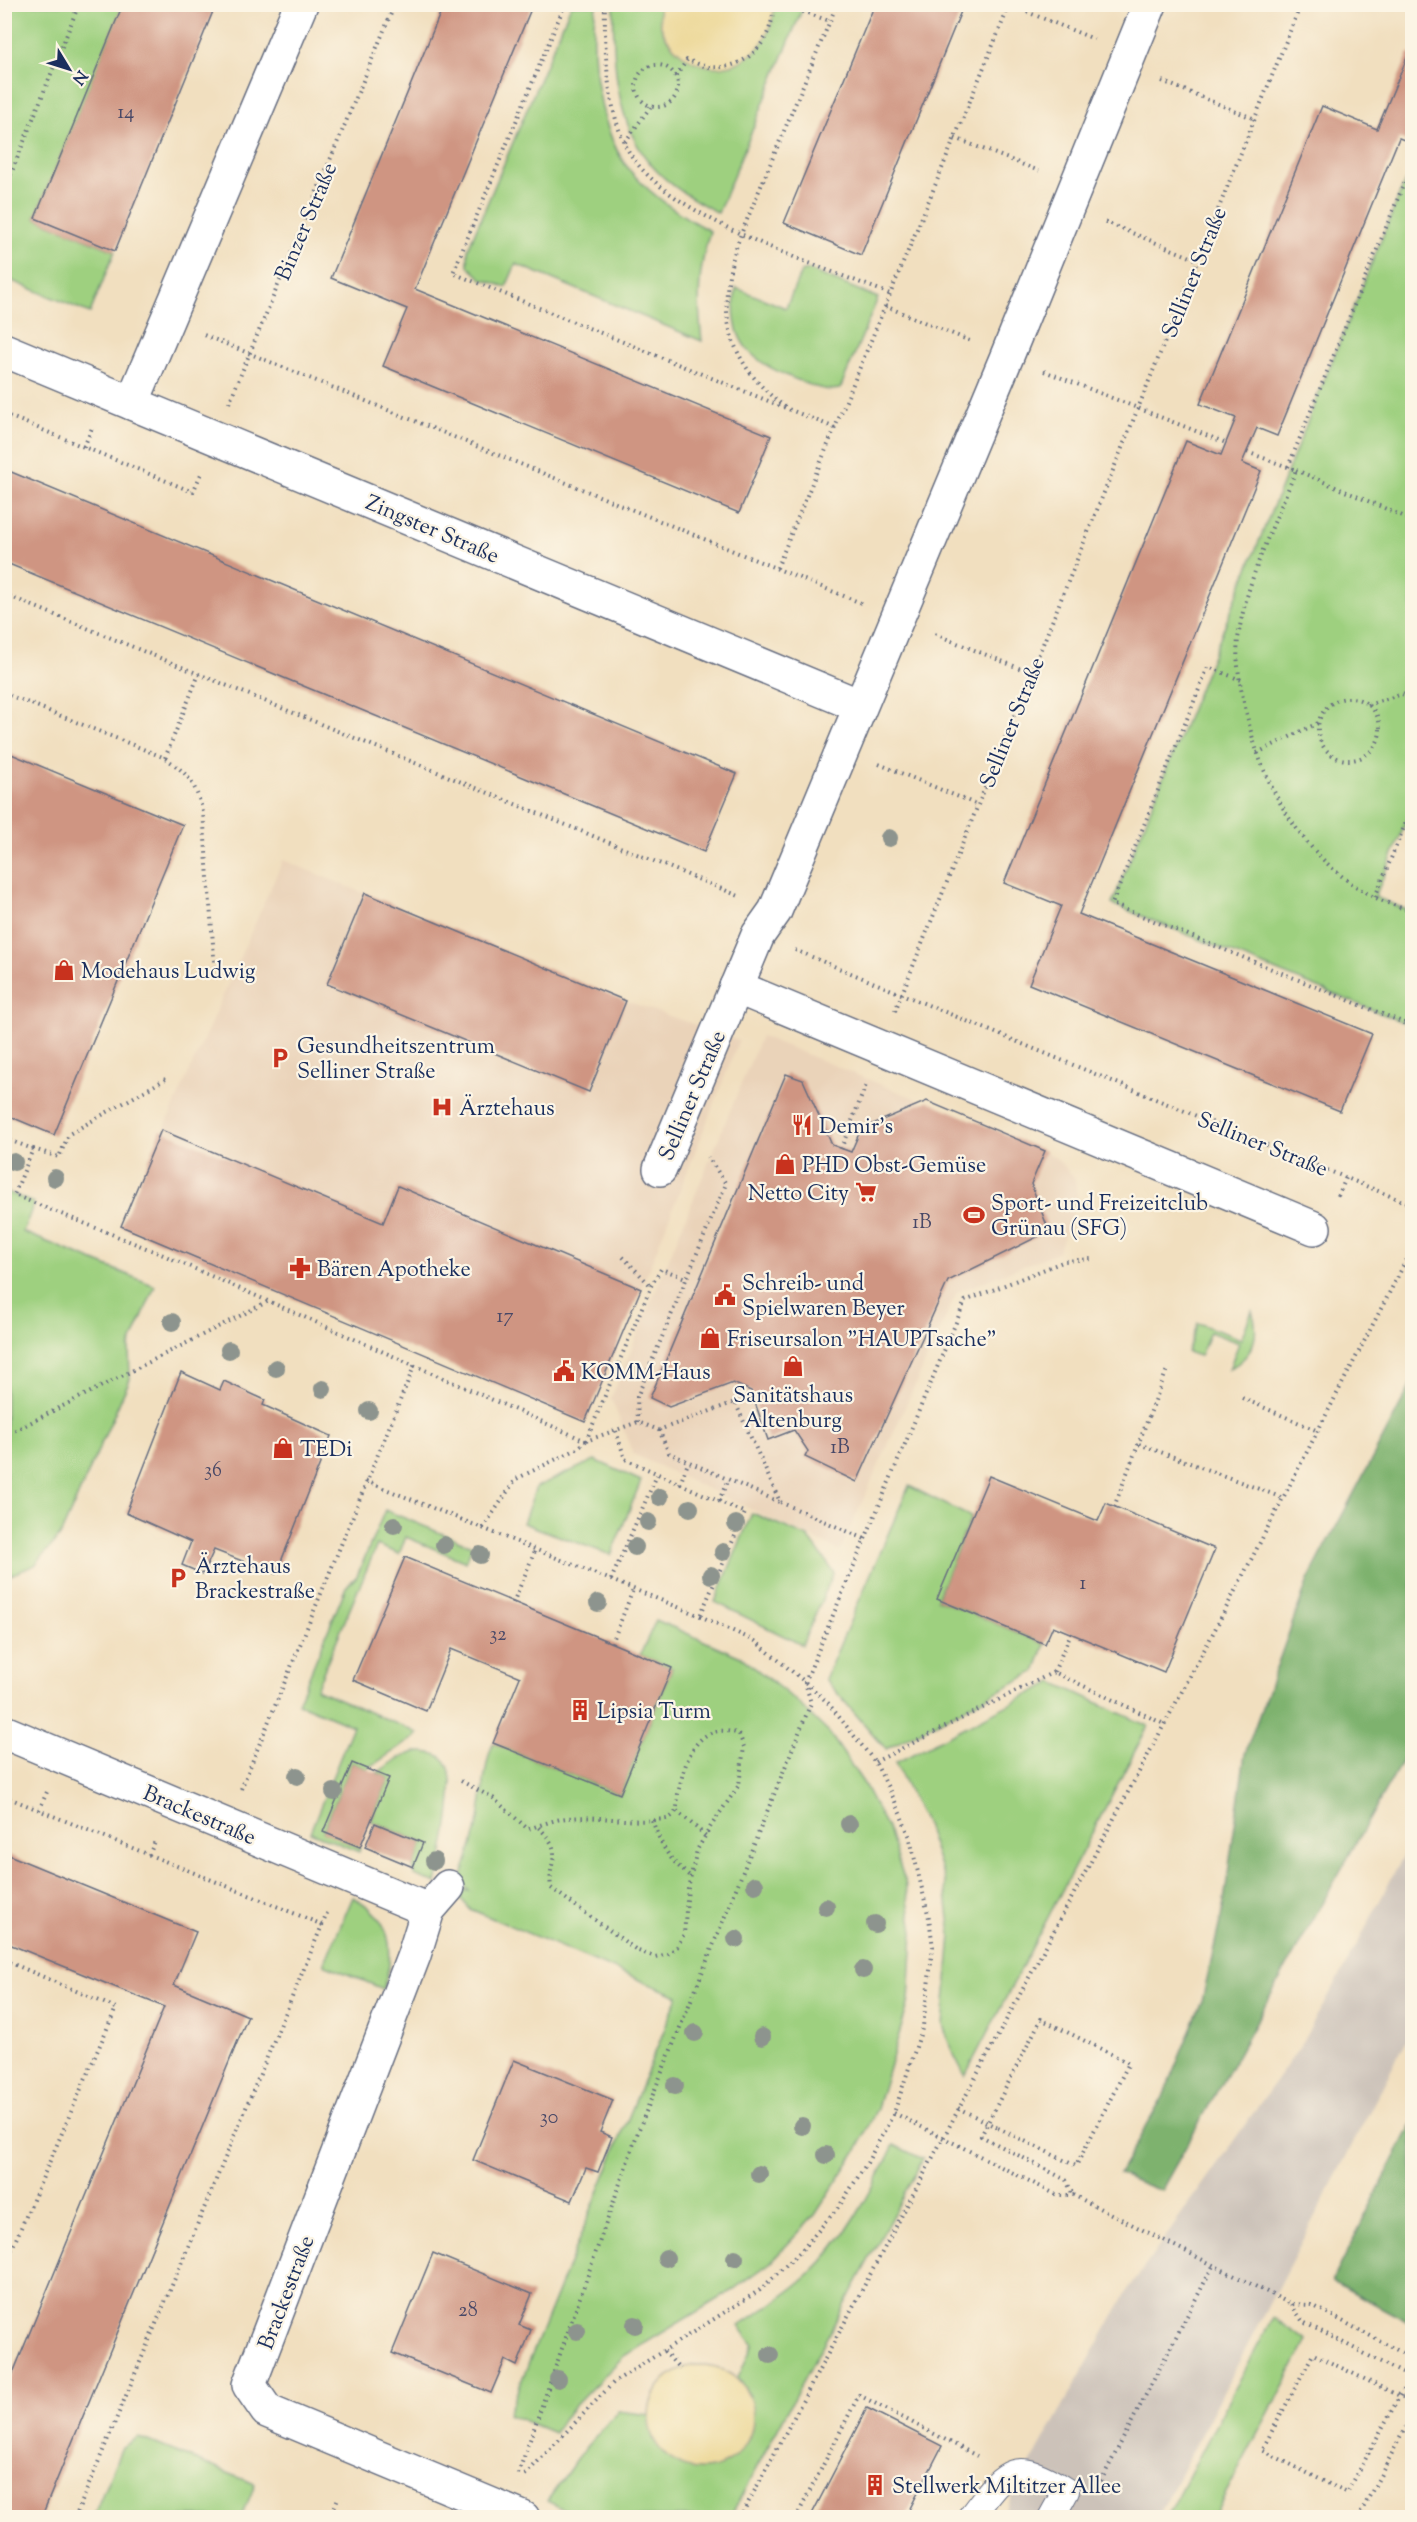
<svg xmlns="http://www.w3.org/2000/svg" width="1417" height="2522" font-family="'Sorts Mill Goudy',serif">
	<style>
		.built { fill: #ead3b9 }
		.industrial { fill: #ccc2b9 }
		.green { fill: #9ed07f; stroke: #5c806e; stroke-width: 1.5 }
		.forest { fill: #7eb26e; stroke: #4c7066; stroke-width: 1.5 }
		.sand { fill: #eeda9e; stroke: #84847e; stroke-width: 1.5 }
		.building { fill: #cf9582 }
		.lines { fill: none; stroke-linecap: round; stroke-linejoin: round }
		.lane-casing { stroke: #666d80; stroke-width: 28 }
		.street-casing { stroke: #666d80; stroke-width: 36 }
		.path { stroke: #666d80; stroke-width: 4; stroke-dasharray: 1.5 4.5; stroke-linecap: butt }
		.lane { stroke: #fff; stroke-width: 26 }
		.street { stroke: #fff; stroke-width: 33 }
		.path-bridge { stroke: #666d80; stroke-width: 4; stroke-dasharray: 1.5 4.5; stroke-linecap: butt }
		.tree { fill: #8d948e }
		.labels { text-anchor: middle; stroke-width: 4.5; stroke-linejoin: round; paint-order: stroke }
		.number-label { font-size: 20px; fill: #484867 }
		.street-label { font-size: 22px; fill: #1b2f5e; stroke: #fcf5e5 }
		.poi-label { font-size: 22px; fill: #1b2f5e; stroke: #fcf5e5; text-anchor: start }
	</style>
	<rect width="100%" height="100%" fill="#fcf5e5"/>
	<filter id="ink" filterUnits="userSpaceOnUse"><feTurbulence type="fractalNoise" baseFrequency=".0167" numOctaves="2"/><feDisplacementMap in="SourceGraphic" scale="12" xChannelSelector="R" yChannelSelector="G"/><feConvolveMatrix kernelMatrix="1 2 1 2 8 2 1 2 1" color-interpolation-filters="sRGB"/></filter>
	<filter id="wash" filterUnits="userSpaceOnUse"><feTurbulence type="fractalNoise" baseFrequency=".008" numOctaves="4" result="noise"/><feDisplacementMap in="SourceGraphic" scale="24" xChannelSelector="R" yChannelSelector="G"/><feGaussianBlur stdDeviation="1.35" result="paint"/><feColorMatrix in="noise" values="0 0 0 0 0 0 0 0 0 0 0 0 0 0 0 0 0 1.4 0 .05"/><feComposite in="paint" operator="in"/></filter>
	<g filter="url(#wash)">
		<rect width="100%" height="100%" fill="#f1dfbf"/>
		<!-- built -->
		<g class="built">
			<path d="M283,860L626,1001L739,1040L641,1289L585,1422L121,1226Z"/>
			<path d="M761,1036L1045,1151L1056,1158L1074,1177L1078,1199L1058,1252L957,1292L840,1551L633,1454L611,1398Z"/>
		</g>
		<!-- industrial -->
		<path class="industrial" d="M1412,1839V2030L1158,2517L1000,2518L1127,2292L1299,2048L1350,1958Z"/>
		<!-- green -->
		<g class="green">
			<path d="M4,5H123L35,218L115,251L90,313L5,278Z"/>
			<path d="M571,5H596C589,53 599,135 632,173C653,196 683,217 710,231C698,271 697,300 702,341L516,264L506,287L482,279L468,266V249Z"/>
			<path d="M614,5H804L718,213C695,200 671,187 654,168C615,126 612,58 614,5Z"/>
			<path d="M1405,181L1412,184V808L1375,897L1412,912V1026L1112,904Z"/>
			<path d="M809,270L878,298L840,389C825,392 813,386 800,381C752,362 727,344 736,288L786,308L801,272Z"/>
			<path d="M5,1191L34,1203L23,1232L155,1286L129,1348L130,1379L60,1536L35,1565L6,1577Z"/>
			<path d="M1252,1311C1261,1337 1253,1356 1229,1369L1239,1343L1210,1332L1200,1356L1187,1352L1198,1323L1241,1339Z"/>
			<path d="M595,1460L641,1481L611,1555L523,1523L536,1487Z"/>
			<path d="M909,1486L971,1517L937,1599L1045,1644L1035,1672L886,1749L825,1679Z"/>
			<path d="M385,1510L472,1546L466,1562L406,1537L399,1554L377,1545L316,1689L418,1733L415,1737L367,1769L352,1763L323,1831L360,1847L359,1852L310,1832L353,1726L298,1703L346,1587L357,1576Z"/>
			<path d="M752,1513L808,1537L834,1572L802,1645L715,1602Z"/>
			<path d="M656,1620L741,1657L795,1700L830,1734L864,1784L889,1832L905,1881L913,1931L909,2001L877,2108L857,2150L815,2215L770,2263L731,2291L624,2356L590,2390L563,2418L554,2433L508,2414L678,1996L470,1909L461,1899L464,1890L470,1891L460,1882C468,1859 476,1837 480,1813C484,1789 484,1766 493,1743L620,1794L672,1668L640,1655Z"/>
			<path d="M1053,1682L1148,1726L965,2076L951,2049L943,2025L951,1935L944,1878L925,1822L895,1763Z"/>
			<path d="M415,1752C426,1752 439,1752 446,1762C460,1781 442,1860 436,1883L414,1875L413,1867L423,1843L371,1821L389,1778L377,1773L399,1758Z"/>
			<path d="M353,1897C392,1918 396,1950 383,1989L324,1964Z"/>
			<path d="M894,2145L923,2159L730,2517H580L547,2501L585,2448L618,2411L649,2415L653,2439L665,2455L750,2396L738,2378L753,2344L739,2326C763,2310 788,2294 809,2275C848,2238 871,2192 894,2145Z"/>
			<path d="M1273,2317L1307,2341L1213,2517H1167Z"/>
			<path d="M139,2437L255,2484L242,2517H93L122,2447Z"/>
		</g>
		<!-- forest -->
		<g class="forest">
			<path d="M1412,1383V1743L1161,2191L1119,2174L1163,2097L1202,2001L1223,1908L1245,1754L1308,1580Z"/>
			<path d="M1412,2124V2324L1332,2281Z"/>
		</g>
		<!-- sand -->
		<g class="sand">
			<path d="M659,5H774C773,57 718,88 677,50C670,44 662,33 660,23C659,17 659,10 659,5Z"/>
			<circle cx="701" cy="2417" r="52"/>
		</g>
		<g id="blocks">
			<!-- building -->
			<g class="building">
				<path d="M123,4H216L115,251L35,218Z"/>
				<path d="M444,4H533L415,289L771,436L739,513L383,366L407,309L331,278Z"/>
				<path d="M875,4H964L861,255L784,223Z"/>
				<path d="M1409,53L1412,54V143L1399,138L1277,436L1257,428L1242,463L1261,471L1079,914L1372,1034L1340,1111L1029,984L1061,906L1004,883L1186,441L1221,455L1236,418L1200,404L1322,106L1377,129Z"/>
				<path d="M4,469L737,774L704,852L4,562Z"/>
				<path d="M4,751L183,825L54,1135L4,1114Z"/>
				<path d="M365,893L626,1001L589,1092L327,984Z"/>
				<path d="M786,1074L803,1080L832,1145L851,1152L861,1129L927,1101L1045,1151L1031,1184L1049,1231L948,1281L857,1482L805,1457L808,1451L794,1430L768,1440L751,1391L733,1383L669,1407L650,1398Z"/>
				<path d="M161,1130L383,1223L398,1186L641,1289L585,1422L121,1226Z"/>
				<path d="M181,1372L220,1390L224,1381L265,1400L263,1405L331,1436L276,1574L214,1550L203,1574L182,1565L191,1542L126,1513Z"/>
				<path d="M989,1476L1098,1521L1106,1503L1215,1549L1164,1672L1053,1626L1045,1644L937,1599Z"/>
				<path d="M405,1557L672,1668L620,1794L493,1743L520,1677L451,1649L426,1711L353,1680Z"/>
				<path d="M352,1763L389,1778L360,1847L323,1832Z"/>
				<path d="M375,1823L423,1843L413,1867L365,1847Z"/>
				<path d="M4,1853L196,1932L174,1985L248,2016L41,2518H4V2395L164,2007L4,1942Z"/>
				<path d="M514,2060L613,2100L600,2132L612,2137L598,2172L586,2168L572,2201L473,2160Z"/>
				<path d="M433,2253L532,2294L519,2325L531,2330L517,2366L505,2360L491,2393L392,2353Z"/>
				<path d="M867,2408L942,2446L939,2452L905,2518H810Z"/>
			</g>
		</g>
	</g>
	<g filter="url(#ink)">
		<use href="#blocks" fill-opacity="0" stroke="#666d80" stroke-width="1.5"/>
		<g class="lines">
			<defs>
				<path id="lane" d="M970,2518C1005,2472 1011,2456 1066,2491L1051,2518"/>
				<g id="street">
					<path d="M4,350L860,706"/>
					<path d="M132,403L301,4"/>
					<path d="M736,987L1314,1228"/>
					<path d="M660,1169L758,935L775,911L1007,356L1150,4"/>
					<path d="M4,1732L428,1910L414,1955L249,2385L267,2411L523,2518"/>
					<path d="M428,1910L448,1887"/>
				</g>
			</defs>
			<!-- lane casing -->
			<use href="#lane" class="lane-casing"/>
			<!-- street casing -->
			<use href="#street" class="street-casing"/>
			<!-- path -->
			<g class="path">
				<path d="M565,4L453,273L835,428"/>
				<path d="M605,4C604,47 607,114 629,152C668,218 820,266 890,294"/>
				<path d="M780,4L830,21"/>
				<path d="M1010,5L1094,39"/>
				<circle cx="657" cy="86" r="21"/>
				<path d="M676,76L687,60C694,62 702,66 709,67C748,71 773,40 774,4"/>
				<path d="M1162,81L1255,119"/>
				<path d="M955,138L1039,171"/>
				<path d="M625,142L651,106"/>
				<path d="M4,172L11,174L79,4"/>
				<path d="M1105,222L1198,260"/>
				<path d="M885,306L970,341"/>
				<path d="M204,335L861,603"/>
				<path d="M1044,371L1226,443"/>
				<path d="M229,403L395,4"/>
				<path d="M785,407C723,360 714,303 741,234L837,4"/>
				<path d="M4,414L193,492L201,474"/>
				<path d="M84,447L92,428"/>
				<path d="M1247,452L1296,470C1274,525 1246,580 1238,639C1235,665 1242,695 1248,720C1265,792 1307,862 1374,897C1386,903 1400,907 1412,912"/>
				<path d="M1288,467L1405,181L1412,184"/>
				<path d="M1296,470L1412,520"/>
				<path d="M777,568L1010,4"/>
				<path d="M4,594L739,896"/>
				<path d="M4,608L9,596"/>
				<path d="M935,634L1031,673"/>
				<path d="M1241,680L1208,667L1112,904L1412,1026"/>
				<path d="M4,693L165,758C189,774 195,783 203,812L215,970"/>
				<circle cx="1349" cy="729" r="31"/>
				<path d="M1368,705L1402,694L1412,698"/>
				<path d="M1257,753L1318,723"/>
				<path d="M165,758L199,674"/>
				<path d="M879,764L978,805"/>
				<path d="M1375,897L1412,808"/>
				<path d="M795,950L1412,1205"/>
				<path d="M895,1011L1301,4"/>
				<path d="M4,1138L33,1149L14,1195L161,1254L586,1441"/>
				<path d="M33,1149L59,1157L69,1134L169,1077"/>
				<path d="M841,1149L866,1085"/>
				<path d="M1338,1196L1346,1178"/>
				<path d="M623,1257L651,1286"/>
				<path d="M1242,1398L1318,1431"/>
				<path d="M735,1402L742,1387"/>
				<path d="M638,1422L637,1397L726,1184L708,1157"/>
				<path d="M659,1430L669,1453L779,1502"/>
				<path d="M616,1431L625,1459L745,1513L700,1616"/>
				<path d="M4,1436L269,1301"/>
				<path d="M586,1441L651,1286L661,1269L686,1278"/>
				<path d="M1139,1444L1283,1498"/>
				<path d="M366,1481L700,1616L755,1641L805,1682L828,1703L875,1762L894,1799L909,1835L929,1918L933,1947L923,2026L894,2113L867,2163L840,2205L801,2251L760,2290L614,2382L525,2475"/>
				<path d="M680,1484L688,1463"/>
				<path d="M719,1501L728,1479"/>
				<path d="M1114,1507L1168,1367"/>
				<path d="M483,1528L516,1479L577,1449L586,1441L638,1422L659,1430L735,1402L780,1502L865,1539"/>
				<path d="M611,1580L657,1475"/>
				<path d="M513,1603L535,1551"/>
				<path d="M612,1643L633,1590"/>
				<path d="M1054,1672L1071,1633"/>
				<path d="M875,1762L1054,1672L1164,1724"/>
				<path d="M461,1781L493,1798L528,1829C541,1825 555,1819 568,1818C598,1815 626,1823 655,1820C659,1819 666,1820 669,1818C679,1813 677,1802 678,1794C685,1760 697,1719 739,1734L744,1747L739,1785L711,1826L697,1850L688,1888L684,1934L677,1947L668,1954L655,1957L638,1951L551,1888C547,1857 567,1854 537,1826"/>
				<path d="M241,1789L415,1364"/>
				<path d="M4,1796L323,1925"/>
				<path d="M39,1810L47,1792"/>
				<path d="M677,1811L706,1836"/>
				<path d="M652,1820C662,1847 668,1859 691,1877"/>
				<path d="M149,1855L156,1839"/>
				<path d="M4,1960L116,2008L4,2267"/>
				<path d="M958,2108L998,2128"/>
				<path d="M894,2113L1057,2195H1073L1291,2304L1312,2305L1412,2358"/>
				<path d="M664,2351L680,2369"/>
				<path d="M1391,2392L1412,2401"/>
				<path d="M518,2474L639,2129L811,1703L805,1682L965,1301L1065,1261L1092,1259"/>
				<path d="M1101,2481L1213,2266"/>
				<path d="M75,2518L328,1911"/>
				<path d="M330,2518L338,2498"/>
				<path d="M740,2518L1210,1639L1412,1249"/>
				<path d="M796,2518L859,2395L977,2456"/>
				<path d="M1358,2518L1412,2415"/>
			</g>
			<!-- lane -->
			<use href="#lane" class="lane"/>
			<!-- street -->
			<use href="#street" class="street"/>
			<!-- path-bridge -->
			<g class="path-bridge">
				<path d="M998,2128L1076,2166L1129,2063L1041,2019L981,2136L1066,2180L1073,2195"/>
				<path d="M1291,2304L1303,2322L1410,2377L1347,2493L1262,2450L1313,2354L1391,2392"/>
			</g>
		</g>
		<!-- trees -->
		<g class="tree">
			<circle cx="889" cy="838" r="9"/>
			<circle cx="14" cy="1162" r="9"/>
			<circle cx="55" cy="1178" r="9"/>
			<circle cx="172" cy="1322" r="9"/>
			<circle cx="229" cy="1350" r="9"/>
			<circle cx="276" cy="1368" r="9"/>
			<circle cx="323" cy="1389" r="9"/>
			<circle cx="369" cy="1411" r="9"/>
			<circle cx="660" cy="1497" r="9"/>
			<circle cx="690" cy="1508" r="9"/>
			<circle cx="648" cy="1522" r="9"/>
			<circle cx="736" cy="1524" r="9"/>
			<circle cx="394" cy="1525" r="9"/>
			<circle cx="444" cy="1545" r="9"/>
			<circle cx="635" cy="1547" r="9"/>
			<circle cx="723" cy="1552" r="9"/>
			<circle cx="480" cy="1555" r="9"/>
			<circle cx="711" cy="1575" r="9"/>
			<circle cx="598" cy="1603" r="9"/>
			<circle cx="297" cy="1776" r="9"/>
			<circle cx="334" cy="1792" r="9"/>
			<circle cx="849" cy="1824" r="9"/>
			<circle cx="434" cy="1861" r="9"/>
			<circle cx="755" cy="1885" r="9"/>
			<circle cx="826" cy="1907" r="9"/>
			<circle cx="875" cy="1924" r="9"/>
			<circle cx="736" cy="1939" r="9"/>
			<circle cx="863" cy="1970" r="9"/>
			<circle cx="695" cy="2033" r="9"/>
			<circle cx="762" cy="2037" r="9"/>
			<circle cx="675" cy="2086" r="9"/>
			<circle cx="802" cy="2126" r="9"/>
			<circle cx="826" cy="2155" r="9"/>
			<circle cx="759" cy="2174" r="9"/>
			<circle cx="666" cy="2258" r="9"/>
			<circle cx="735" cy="2258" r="9"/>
			<circle cx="635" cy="2325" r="9"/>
			<circle cx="577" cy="2331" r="9"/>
			<circle cx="770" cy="2355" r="9"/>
			<circle cx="558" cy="2379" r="9"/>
		</g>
	</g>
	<!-- icons -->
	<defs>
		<symbol id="shop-bare" viewBox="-9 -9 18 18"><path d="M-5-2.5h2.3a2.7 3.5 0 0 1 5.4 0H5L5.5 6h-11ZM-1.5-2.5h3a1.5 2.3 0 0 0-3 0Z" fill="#c8321e" stroke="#fcf5e5" stroke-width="2.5" paint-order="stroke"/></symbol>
		<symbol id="parking-bare" viewBox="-9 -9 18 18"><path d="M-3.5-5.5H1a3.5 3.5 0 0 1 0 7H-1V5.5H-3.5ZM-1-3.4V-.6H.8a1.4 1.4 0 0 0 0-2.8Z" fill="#c8321e" stroke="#fcf5e5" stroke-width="2.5" paint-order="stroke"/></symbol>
		<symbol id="hospital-bare" viewBox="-9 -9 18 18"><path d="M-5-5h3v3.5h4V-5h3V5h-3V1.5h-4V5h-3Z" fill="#c8321e" stroke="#fcf5e5" stroke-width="2.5" paint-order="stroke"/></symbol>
		<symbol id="restaurant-bare" viewBox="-9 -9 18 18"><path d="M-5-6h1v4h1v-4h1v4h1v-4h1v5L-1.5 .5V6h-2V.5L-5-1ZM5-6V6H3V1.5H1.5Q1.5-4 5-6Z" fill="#c8321e" stroke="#fcf5e5" stroke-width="2.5" paint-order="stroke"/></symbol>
		<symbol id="supermarket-bare" viewBox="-9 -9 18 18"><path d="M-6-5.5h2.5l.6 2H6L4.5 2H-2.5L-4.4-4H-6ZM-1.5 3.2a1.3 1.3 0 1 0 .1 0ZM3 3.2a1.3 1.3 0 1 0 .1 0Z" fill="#c8321e" stroke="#fcf5e5" stroke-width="2.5" paint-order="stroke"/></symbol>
		<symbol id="stadium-bare" viewBox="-9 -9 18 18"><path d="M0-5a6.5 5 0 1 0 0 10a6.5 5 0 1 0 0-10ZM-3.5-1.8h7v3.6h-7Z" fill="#c8321e" stroke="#fcf5e5" stroke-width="2.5" paint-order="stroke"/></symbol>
		<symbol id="pharmacy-bare" viewBox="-9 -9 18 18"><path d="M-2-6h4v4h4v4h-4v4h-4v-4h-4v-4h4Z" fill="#c8321e" stroke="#fcf5e5" stroke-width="2.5" paint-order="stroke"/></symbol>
		<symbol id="civic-bare" viewBox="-9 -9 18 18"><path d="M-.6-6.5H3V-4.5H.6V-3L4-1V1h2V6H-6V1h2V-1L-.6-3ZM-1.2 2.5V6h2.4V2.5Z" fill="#c8321e" stroke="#fcf5e5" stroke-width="2.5" paint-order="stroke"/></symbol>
		<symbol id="building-bare" viewBox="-9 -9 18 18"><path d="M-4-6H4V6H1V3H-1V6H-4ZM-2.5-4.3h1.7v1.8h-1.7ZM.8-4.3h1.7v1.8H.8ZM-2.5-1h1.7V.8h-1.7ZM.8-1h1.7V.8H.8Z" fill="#c8321e" stroke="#fcf5e5" stroke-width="2.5" paint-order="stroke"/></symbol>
	</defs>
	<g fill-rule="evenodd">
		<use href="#shop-bare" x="49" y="955" width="30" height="30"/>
		<use href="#parking-bare" x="265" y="1043" width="30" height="30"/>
		<use href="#hospital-bare" x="427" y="1092" width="30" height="30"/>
		<use href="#restaurant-bare" x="787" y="1110" width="30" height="30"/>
		<use href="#shop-bare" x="770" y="1149" width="30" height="30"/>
		<use href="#supermarket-bare" x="851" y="1177" width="30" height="30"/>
		<use href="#stadium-bare" x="959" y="1200" width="30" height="30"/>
		<use href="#pharmacy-bare" x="285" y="1253" width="30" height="30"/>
		<use href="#civic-bare" x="710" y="1280" width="30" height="30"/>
		<use href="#shop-bare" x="695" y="1323" width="30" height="30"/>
		<use href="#shop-bare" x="778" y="1351" width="30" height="30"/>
		<use href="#civic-bare" x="549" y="1356" width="30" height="30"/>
		<use href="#shop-bare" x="268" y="1433" width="30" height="30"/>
		<use href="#parking-bare" x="163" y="1563" width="30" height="30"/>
		<use href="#building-bare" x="565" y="1695" width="30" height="30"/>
		<use href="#building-bare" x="860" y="2470" width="30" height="30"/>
	</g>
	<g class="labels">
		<!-- number labels -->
		<g class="number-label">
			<text x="126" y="118">14</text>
			<text x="922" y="1228">1B</text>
			<text x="505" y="1322">17</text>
			<text x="840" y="1453">1B</text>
			<text x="213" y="1476">36</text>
			<text x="1083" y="1589">1</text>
			<text x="498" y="1640">32</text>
			<text x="549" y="2123">30</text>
			<text x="468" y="2316">28</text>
		</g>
		<!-- street labels -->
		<g class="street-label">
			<text transform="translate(305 221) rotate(-67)" y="8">Binzer Straße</text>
			<text transform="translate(1193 272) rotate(-68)" y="8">Selliner Straße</text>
			<text transform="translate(433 528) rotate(23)" y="8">Zingster Straße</text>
			<text transform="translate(1011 722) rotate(-68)" y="8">Selliner Straße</text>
			<text transform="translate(691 1095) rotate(-67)" y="8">Selliner Straße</text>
			<text transform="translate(1263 1143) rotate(22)" y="8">Selliner Straße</text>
			<text transform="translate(200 1814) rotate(23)" y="8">Brackestraße</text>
			<text transform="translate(285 2292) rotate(-69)" y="8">Brackestraße</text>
		</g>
		<!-- poi labels -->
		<g class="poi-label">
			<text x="81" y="978">Modehaus Ludwig</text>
			<text x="297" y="1053">Gesundheitszentrum<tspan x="297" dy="25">Selliner Straße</tspan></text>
			<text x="459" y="1115">Ärztehaus</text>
			<text x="819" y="1133">Demir's</text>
			<text x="802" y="1172">PHD Obst-Gemüse</text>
			<text x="849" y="1200" text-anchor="end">Netto City</text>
			<text x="991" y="1210">Sport- und Freizeitclub<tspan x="991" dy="25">Grünau (SFG)</tspan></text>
			<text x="317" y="1276">Bären Apotheke</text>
			<text x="742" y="1290">Schreib- und<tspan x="742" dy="25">Spielwaren Beyer</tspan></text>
			<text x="727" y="1346">Friseursalon "HAUPTsache"</text>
			<text x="581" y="1379">KOMM-Haus</text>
			<text x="793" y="1402" text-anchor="middle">Sanitätshaus<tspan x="793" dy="25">Altenburg</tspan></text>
			<text x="300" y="1456">TEDi</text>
			<text x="195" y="1573">Ärztehaus<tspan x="195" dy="25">Brackestraße</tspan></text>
			<text x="597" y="1718">Lipsia Turm</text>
			<text x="892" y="2493">Stellwerk Miltitzer Allee</text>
		</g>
	</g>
	<!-- margin -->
	<rect width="1417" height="2522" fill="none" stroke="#fcf5e5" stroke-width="24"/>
	<!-- north arrow -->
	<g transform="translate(69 69) rotate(128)" stroke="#fcf5e5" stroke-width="4.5" paint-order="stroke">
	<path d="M0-4.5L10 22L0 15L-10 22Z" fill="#1b2f5e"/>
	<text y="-9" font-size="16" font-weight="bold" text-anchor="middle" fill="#1b2f5e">N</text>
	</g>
</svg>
